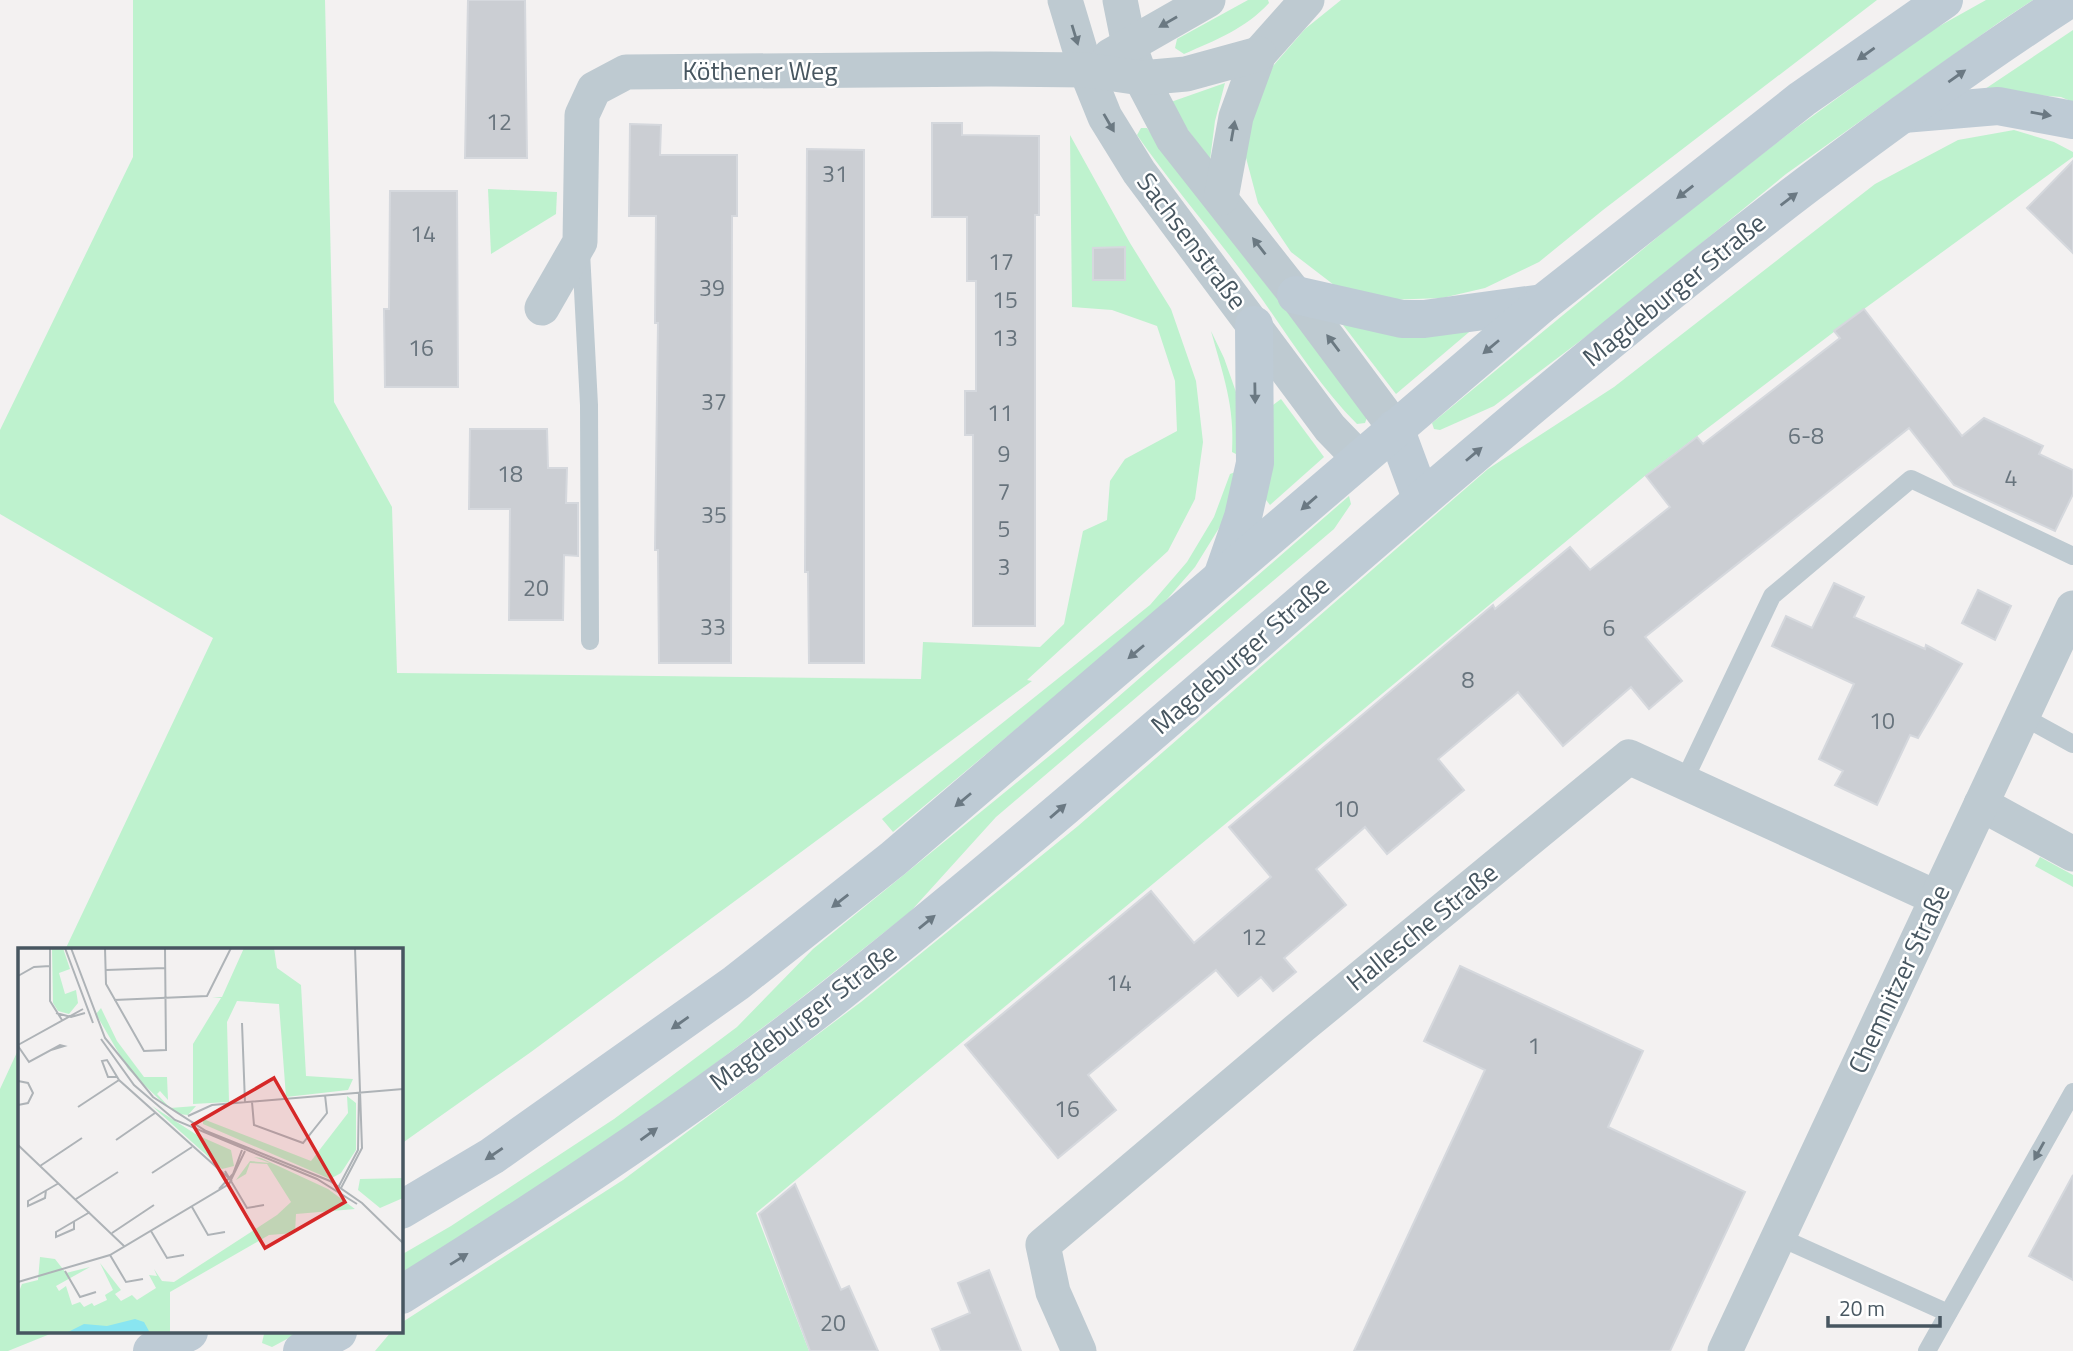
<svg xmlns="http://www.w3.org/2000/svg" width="2073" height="1351" font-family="'Titillium Web',sans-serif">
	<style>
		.green { fill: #bef2ce }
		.building { fill: #cbced3; stroke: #d5d8dd; stroke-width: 2 }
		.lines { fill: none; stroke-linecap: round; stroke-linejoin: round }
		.lane { stroke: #becad1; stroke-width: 18 }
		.street { stroke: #becad1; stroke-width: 35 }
		.secondary { stroke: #becbd5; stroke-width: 38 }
		.oneway { fill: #6b7982 }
		.oneway2 { fill: #6b7983 }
		.labels { text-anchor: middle; stroke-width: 5; stroke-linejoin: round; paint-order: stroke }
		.number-label { font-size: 23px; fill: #68747d }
		.street-label { font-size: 26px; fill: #475660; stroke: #fff }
		.inset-road { fill: none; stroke: #aeb3b7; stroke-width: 2 }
		.view { fill: #d62828; fill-opacity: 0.15; stroke: #d62828; stroke-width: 3.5 }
		.inset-edge { fill: none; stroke: #475660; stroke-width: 3.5 }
	</style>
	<rect width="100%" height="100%" fill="#f3f1f1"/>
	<!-- green -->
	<g class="green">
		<path d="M133,0H325L334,402L392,507L397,673L921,679L923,642L1040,647L1064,624L1083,531L1107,520L1110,481L1125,459L1177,431L1175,381L1157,326L1112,310L1072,307L1070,135L1130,243L1171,309L1196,381L1203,442L1195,499L1168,551L1027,680L1032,681L531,1052L401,1144V950H65L213,638L0,514V430L133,157Z"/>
		<path d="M1248,0H1268L1269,3C1245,29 1216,40 1184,54L1175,48L1177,39Z"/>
		<path d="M1341,0H1877L1603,210L1539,262L1485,288L1442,298L1386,300L1334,285L1291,252L1258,203L1245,154L1252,106L1273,66L1305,29Z"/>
		<path d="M1986,0H2033L2001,21L1786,174L1600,326L1494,406L1440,430L1434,429L1432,423L1694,207L1792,131L1927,33Z"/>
		<path d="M2073,30V102L2061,97L1982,91Z"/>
		<path d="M1225,83L1215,121L1210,160L1168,103Z"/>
		<path d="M1141,128H1147L1172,164L1368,415L1365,423L1357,424C1315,382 1286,331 1251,284C1214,233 1173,187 1137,135Z"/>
		<path d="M2014,130L2054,142L2073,152V157L1864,309L1646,475L756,1213L809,1351H375L391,1332H401V1323L623,1180L861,1002L1078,826L1488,469L1614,387L1875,184L1958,140Z"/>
		<path d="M488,189L557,192L556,214L491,254Z"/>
		<path d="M1340,321L1475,327L1396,394Z"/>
		<path d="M1211,331L1224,358L1236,392L1240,456L1232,452C1235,406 1223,375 1211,331Z"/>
		<path d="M1281,399L1324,457L1270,505L1263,496L1269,408Z"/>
		<path d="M1238,471L1224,520L1195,567L1156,612L893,832L882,819L1150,605L1187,562L1214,517L1230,474Z"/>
		<path d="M1349,496L1351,504L1334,529L996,817L910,912L786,1010L688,1084L555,1178L401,1275V1255L451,1226L614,1119L737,1027L813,949L1064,744Z"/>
		<path d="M2040,857L2073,875V887L2035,866Z"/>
		<path d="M19,1048V1332H55L8,1351H0V1089Z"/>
		<path d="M268,1332H300L272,1347L262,1343L264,1334Z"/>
	</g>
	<!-- building -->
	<g class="building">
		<path d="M468,0H525L527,158H465Z"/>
		<path d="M932,123H962V135L1039,136V215H1035V626H973V435H965V391H976V281H967V217H932Z"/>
		<path d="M630,124L661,125L660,155H737V216H732L731,663H659L658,550H655L658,323H655L656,216H629Z"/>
		<path d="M807,149L864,150V663H809L808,572H805Z"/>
		<path d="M2073,161V253L2027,208Z"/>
		<path d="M390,191H457L458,387H385L384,309H389Z"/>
		<path d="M1125,247V280H1093V248Z"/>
		<path d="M1864,309L1962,436L1984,418L2043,446L2039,454L2073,470V494L2055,531L1954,485L1909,428L1645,637L1682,681L1649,709L1631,687L1563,746L1518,692L1438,759L1464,790L1387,854L1365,827L1316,869L1346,905L1284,958L1296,972L1273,991L1261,977L1238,996L1216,970L1088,1075L1116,1110L1058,1158L965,1045L1151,891L1194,943L1271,877L1229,827L1493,605L1495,609L1570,547L1590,570L1670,507L1646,476L1697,437L1703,444L1840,338L1834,331Z"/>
		<path d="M470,429H547L548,468H567L566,503H578V556L564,555L563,620H509L510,509H469Z"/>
		<path d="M1834,583L1864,597L1854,617L1925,649L1926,645L1962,664L1918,738L1910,735L1877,805L1835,785L1843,771L1819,759L1854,684L1772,646L1786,616L1812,628Z"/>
		<path d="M1978,590L2011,606L1995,640L1962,623Z"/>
		<path d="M1460,966L1643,1051L1608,1127L1745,1192L1670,1351H1354L1485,1070L1424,1041Z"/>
		<path d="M2073,1175V1280L2029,1256Z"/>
		<path d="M795,1184L841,1290L849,1286L878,1351H810L759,1214Z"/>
		<path d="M989,1270L1021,1351H941L932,1329L970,1313L958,1283Z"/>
	</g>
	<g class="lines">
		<!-- lane -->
		<g class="lane">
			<path d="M581,252L589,405L590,641"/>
			<path d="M2022,716L2073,744"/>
			<path d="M1683,783L1772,596L1911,479L2073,556"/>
			<path d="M1779,1237L1948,1313"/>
			<path d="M1927,1351L2073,1092"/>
		</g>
		<!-- street -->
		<g class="street">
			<path d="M1065,0L1086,70L1105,117L1139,172L1330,428L1360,459"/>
			<path d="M1120,0L1129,45L1141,78L1173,139L1296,295L1395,428"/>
			<path d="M1110,56L1208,0"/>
			<path d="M1221,198L1236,117L1259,54L1307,0"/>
			<path d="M542,308L580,242L582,115L594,89L626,72L991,69L1086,70L1141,78L1186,74L1259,54"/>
			<path d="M1981,804L2073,854"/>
			<path d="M1079,1351L1053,1292L1043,1245L1302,1026L1629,757L1937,898"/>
			<path d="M1725,1351L2073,608"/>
		</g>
		<!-- secondary -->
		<g class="secondary">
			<path d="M1903,114L1998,106L2073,120"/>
			<path d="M1296,295L1402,319H1424L1543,303"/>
			<path d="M1395,428L1421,498"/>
			<path d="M1222,577L1243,517L1255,463L1254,325"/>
			<path d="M401,1210L492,1156L736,983L893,859L1543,303L1802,99L1944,0"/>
			<path d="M401,1295C557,1198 711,1096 854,981C1178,722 1478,435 1808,184C1893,120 1979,57 2068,0"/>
			<path d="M152,1351L189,1332"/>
			<path d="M302,1351L338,1332"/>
		</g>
	</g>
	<!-- one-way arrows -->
	<defs><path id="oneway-solid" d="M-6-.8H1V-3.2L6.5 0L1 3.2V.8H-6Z" transform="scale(1.75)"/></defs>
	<g class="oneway">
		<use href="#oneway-solid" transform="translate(1168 22) rotate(150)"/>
		<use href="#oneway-solid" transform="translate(1075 35) rotate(73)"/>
		<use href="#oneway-solid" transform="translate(1109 123) rotate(60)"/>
		<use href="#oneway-solid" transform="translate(1233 131) rotate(-80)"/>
		<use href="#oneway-solid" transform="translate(1259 246) rotate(-128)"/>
		<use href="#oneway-solid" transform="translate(1333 343) rotate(-127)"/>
		<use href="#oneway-solid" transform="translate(2039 1151) rotate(119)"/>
	</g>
	<g class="oneway2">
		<use href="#oneway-solid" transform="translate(1866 54) rotate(145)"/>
		<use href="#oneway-solid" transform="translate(1957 76) rotate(-35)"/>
		<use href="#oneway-solid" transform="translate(2041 114) rotate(10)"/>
		<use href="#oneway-solid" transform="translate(1685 192) rotate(142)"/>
		<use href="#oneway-solid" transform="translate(1789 199) rotate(-37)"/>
		<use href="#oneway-solid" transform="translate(1491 347) rotate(140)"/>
		<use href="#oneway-solid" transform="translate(1255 393) rotate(89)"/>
		<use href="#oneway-solid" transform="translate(1474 454) rotate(-40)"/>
		<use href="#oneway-solid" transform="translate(1309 503) rotate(139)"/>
		<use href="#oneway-solid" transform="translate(1136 652) rotate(140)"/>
		<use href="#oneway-solid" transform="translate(963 800) rotate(140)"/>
		<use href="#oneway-solid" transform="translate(1058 811) rotate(-41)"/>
		<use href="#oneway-solid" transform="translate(840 901) rotate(142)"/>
		<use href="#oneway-solid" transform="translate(927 922) rotate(-39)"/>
		<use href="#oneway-solid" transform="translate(680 1023) rotate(145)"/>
		<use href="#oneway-solid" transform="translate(649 1134) rotate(-36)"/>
		<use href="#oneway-solid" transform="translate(494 1154) rotate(146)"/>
		<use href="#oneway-solid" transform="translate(459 1259) rotate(-32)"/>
	</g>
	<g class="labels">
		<!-- number labels -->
		<g class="number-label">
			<text x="499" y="130">12</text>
			<text x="835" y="182">31</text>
			<text x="423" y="242">14</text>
			<text x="1001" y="270">17</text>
			<text x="712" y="296">39</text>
			<text x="1005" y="308">15</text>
			<text x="1005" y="346">13</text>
			<text x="421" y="356">16</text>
			<text x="714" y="410">37</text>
			<text x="1000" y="421">11</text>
			<text x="1806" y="444">6-8</text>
			<text x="1004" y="462">9</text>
			<text x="510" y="482">18</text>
			<text x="2011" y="486">4</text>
			<text x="1004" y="500">7</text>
			<text x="714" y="523">35</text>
			<text x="1004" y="537">5</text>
			<text x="1004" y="575">3</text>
			<text x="536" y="596">20</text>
			<text x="713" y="635">33</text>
			<text x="1609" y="636">6</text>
			<text x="1468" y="688">8</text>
			<text x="1882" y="729">10</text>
			<text x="1346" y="817">10</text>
			<text x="1254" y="945">12</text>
			<text x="1119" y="991">14</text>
			<text x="1534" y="1054">1</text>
			<text x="1067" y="1117">16</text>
			<text x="833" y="1331">20</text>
		</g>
		<!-- street labels -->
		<g class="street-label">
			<text x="760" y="80">Köthener Weg</text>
			<text transform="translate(1192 241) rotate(53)" y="9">Sachsenstraße</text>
			<text transform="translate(1674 290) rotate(-39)" y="9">Magdeburger Straße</text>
			<text transform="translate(1240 655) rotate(-41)" y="9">Magdeburger Straße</text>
			<text transform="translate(1422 927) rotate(-39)" y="9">Hallesche Straße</text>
			<text transform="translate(1899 979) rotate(-65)" y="9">Chemnitzer Straße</text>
			<text transform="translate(803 1017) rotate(-37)" y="9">Magdeburger Straße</text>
		</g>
	</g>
	<!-- overview -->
	<g transform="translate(18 948)">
		<rect width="385" height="385" fill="#f3f1f1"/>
		<path d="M34,0H45L52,21L41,25L47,46L58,42L60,55L51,66L40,63L35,55ZM226,0H256L259,20L283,37L288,128L335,131L330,142L268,149L261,56L219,53L209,74L211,154L175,156V96L203,50L194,49H204ZM83,60L99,93L126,129H149L150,152L142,143L139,146L152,160L178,158L170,167L160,166L147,157L110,121L78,66ZM329,148L338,155V202L323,225L312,231L185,176V171L293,213L330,165ZM134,158L179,187L213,202L216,218L204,221ZM236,209L243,210L310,241L337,261L278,266L277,285L251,287L152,344V385H0V346L4,336L20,332L22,309L37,311L48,325L72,319L38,338L41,343L48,338L54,357L62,354L66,359L74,355L76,358L89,352L87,347L95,342L82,315L103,342L97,346L103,353L114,347L119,352L138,340L131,327L139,328L136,321L144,333L156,334L259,267L273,254L249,216L232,215L228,226L218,232L232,213L252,215ZM385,230V250L362,260L340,242L342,231Z" fill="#bef2ce"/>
		<path d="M117,371L126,374L132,385H48L66,376L89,378Z" fill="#89e5f1"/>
		<path class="inset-road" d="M32,0V53L44,72M47,0L75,75M53,0L87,90L135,149L188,183L312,233L344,255L385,295M87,0L88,36L126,103L148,102L147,0M88,22L147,20M0,28L16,19L32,18M96,52L189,48L213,0M38,65L53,69L67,65M224,75L227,155M83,91L116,137L157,172L299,231L339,256M0,97L65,61M0,98L11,114L42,97L46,98L33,102M99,129H90L84,113L89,112L101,132L214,233M0,133L10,135L15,145L10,155L0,157M234,154L236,177L285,195L309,165L307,147M60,159L101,132M170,168L194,157L385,141M98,192L137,165M0,197L106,298M22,218L64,190M207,223L229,260L246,257M134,225L174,199M321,238L340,202L341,145M323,240L344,200L337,0M201,241L215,226L224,202M28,242L27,250L10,258V253L41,235M58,251L100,224M174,259L190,287L207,284M56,274V281L38,289V284L72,264M133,283L149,310L166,307M94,285L136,257M92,307L108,334L125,331M47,323L62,349L78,344M0,334L92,307L211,236L227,203"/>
		<path class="view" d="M256,130L327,254L247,300L175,177Z"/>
		<rect width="385" height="385" class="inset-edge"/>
	</g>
	<!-- scale -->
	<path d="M1828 1316v10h112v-10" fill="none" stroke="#475660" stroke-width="3.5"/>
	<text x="1839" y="1316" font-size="21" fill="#475660" stroke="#ffffff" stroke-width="5" paint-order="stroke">20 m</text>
</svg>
